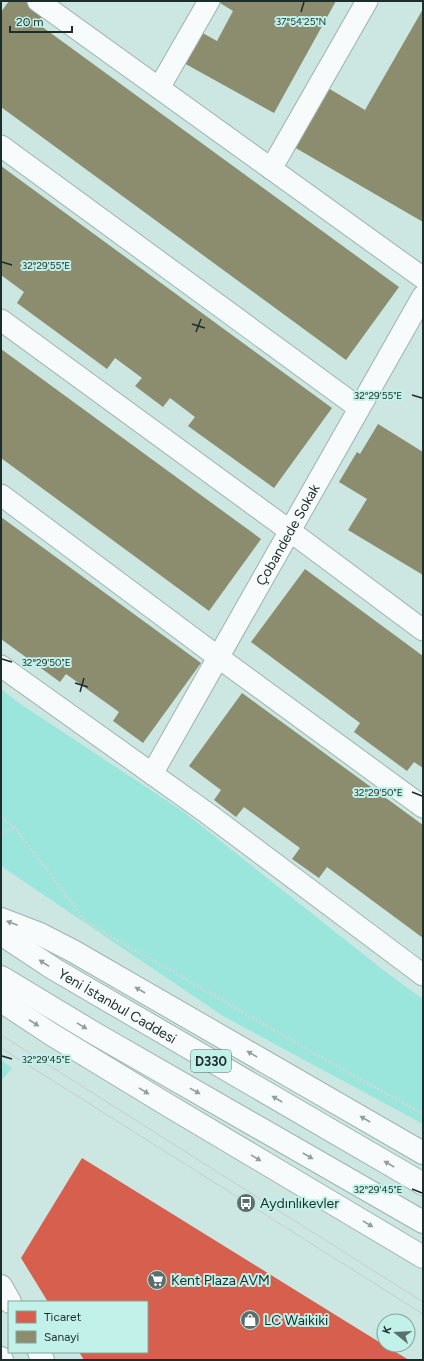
<svg xmlns="http://www.w3.org/2000/svg" width="424" height="1361" font-family="Figtree,sans-serif">
	<style>
		.green { fill: #9be6dc }
		.shops { fill: #d6604d }
		.industry { fill: #8c8c6e }
		.lines { fill: none; stroke-linecap: round; stroke-linejoin: round }
		.minor-casing { stroke: #9eb3af; stroke-width: 23 }
		.tertiary-casing { stroke: #9eb3af; stroke-width: 24 }
		.trunk-casing { stroke: #9eb3af; stroke-width: 24 }
		.path { stroke: #cfd7d5; stroke-width: 2.5; stroke-dasharray: 2 2; stroke-linecap: butt }
		.minor { stroke: #f7fbfb; stroke-width: 21 }
		.tertiary { stroke: #f7fbfb; stroke-width: 22 }
		.trunk { stroke: #f7fbfb; stroke-width: 22 }
		.tram { stroke: #c7cecd; stroke-width: 1 }
		.oneway { fill: #949f9d }
		.ticks { fill: none; stroke: #1c2e2b; stroke-width: 1.5 }
		.labels { text-anchor: middle; stroke-width: 4; stroke-linejoin: round; paint-order: stroke }
		.shield { fill: #c2f1e9; stroke: #4e6864; stroke-width: 1 }
		.shield-label { font-size: 13px; font-weight: bold; fill: #1c2e2b }
		.street-label { font-size: 14px; fill: #1c2e2b; stroke: #c2f1e9 }
		.poi-label { font-size: 14px; fill: #1c2e2b; stroke: #c2f1e9; text-anchor: start }
		.ticks-label { font-size: 10px; text-anchor: middle; fill: #1c2e2b; stroke: #c2f1e9; stroke-width: 4; stroke-linejoin: round; paint-order: stroke }
	</style>
	<rect width="100%" height="100%" fill="#cce6e2"/>
	<!-- green -->
	<g class="green">
		<path d="M1,689L22,705L184,812L387,973L423,999V1124L223,1016L1,866Z"/>
		<path d="M1,1060L12,1068L1,1081Z"/>
	</g>
	<!-- shops -->
	<path class="shops" d="M82,1158L384,1345L409,1360H84L79,1352H147V1302H48L21,1258Z"/>
	<!-- industry -->
	<g class="industry">
		<path d="M9,1H33L46,11L37,23L399,287L346,360L1,107V12Z"/>
		<path d="M221,1H336L274,113L182,62L199,31L217,41L233,11L220,3Z"/>
		<path d="M423,9V222L294,147L328,88L365,110Z"/>
		<path d="M1,166L332,408L274,488L188,426L195,417L170,398L163,407L135,386L142,378L115,358L107,369L17,303L24,292L1,275Z"/>
		<path d="M1,349L261,539L209,611L1,458Z"/>
		<path d="M378,424L423,452V575L348,530L367,499L339,482L357,452L360,454Z"/>
		<path d="M1,517L201,663L143,743L113,721L119,712L66,674L60,682L1,639Z"/>
		<path d="M305,569L423,656V768L414,762L407,771L354,732L360,723L251,642Z"/>
		<path d="M242,693L423,825V938L327,867L319,878L292,859L300,848L244,807L236,817L214,800L221,790L189,766Z"/>
	</g>
	<g class="lines">
		<defs>
			<g id="minor">
				<path d="M38,1L423,278"/>
				<path d="M159,88L209,1"/>
				<path d="M1,146L359,408"/>
				<path d="M271,169L367,1"/>
				<path d="M1,320L290,531L423,630"/>
				<path d="M1,495L218,657L423,807"/>
				<path d="M1,666L207,813L423,975"/>
				<path id="s1" d="M152,774L423,296"/>
			</g>
			<g id="tertiary">
				<path d="M1,1286L10,1302"/>
				<path d="M39,1352L43,1360"/>
				<path d="M1,1358L2,1360"/>
			</g>
			<g id="trunk">
				<path d="M1,919L40,934L73,951L423,1153"/>
				<path id="s2" d="M1,934L54,969L423,1184"/>
				<path d="M1,977L94,1033L423,1222"/>
				<path d="M1,1001L51,1034L166,1104L423,1257"/>
			</g>
		</defs>
		<!-- minor casing -->
		<use href="#minor" class="minor-casing"/>
		<!-- tertiary casing -->
		<use href="#tertiary" class="tertiary-casing"/>
		<!-- trunk casing -->
		<use href="#trunk" class="trunk-casing"/>
		<!-- path -->
		<g class="path">
			<path d="M1,816L15,828L86,922L319,1056L423,1114"/>
			<path d="M1,834L15,828"/>
		</g>
		<!-- minor -->
		<use href="#minor" class="minor"/>
		<!-- tertiary -->
		<use href="#tertiary" class="tertiary"/>
		<!-- trunk -->
		<use href="#trunk" class="trunk"/>
		<!-- tram -->
		<g class="tram">
			<path d="M1,1035L423,1302"/>
			<path d="M1,1048L423,1314"/>
		</g>
	</g>
	<!-- one-way arrows -->
	<defs><path id="oneway-solid" d="M-6-.8H1V-3.2L6.5 0L1 3.2V.8H-6Z"/></defs>
	<g class="oneway">
		<use href="#oneway-solid" transform="translate(12 923) rotate(-159)"/>
		<use href="#oneway-solid" transform="translate(44 963) rotate(-147)"/>
		<use href="#oneway-solid" transform="translate(140 990) rotate(-150)"/>
		<use href="#oneway-solid" transform="translate(34 1023) rotate(33)"/>
		<use href="#oneway-solid" transform="translate(82 1026) rotate(31)"/>
		<use href="#oneway-solid" transform="translate(252 1054) rotate(-150)"/>
		<use href="#oneway-solid" transform="translate(144 1091) rotate(32)"/>
		<use href="#oneway-solid" transform="translate(195 1091) rotate(29)"/>
		<use href="#oneway-solid" transform="translate(277 1099) rotate(-150)"/>
		<use href="#oneway-solid" transform="translate(365 1119) rotate(-150)"/>
		<use href="#oneway-solid" transform="translate(308 1156) rotate(30)"/>
		<use href="#oneway-solid" transform="translate(256 1158) rotate(31)"/>
		<use href="#oneway-solid" transform="translate(389 1164) rotate(-150)"/>
		<use href="#oneway-solid" transform="translate(368 1224) rotate(31)"/>
	</g>
	<!-- ticks -->
	<path class="ticks" d="M301,12L304,2M2,262L12,265M192,324L205,328M196,332L201,319M412,395L422,398M2,659L12,662M75,683L88,687M80,692L84,678M412,792L422,796M2,1056L12,1059M412,1189L422,1193"/>
	<!-- icons -->
	<defs>
		<symbol id="bus-disc" viewBox="-11 -11 22 22"><circle r="9.5" fill="#5a6e6b" stroke="#c2f1e9"/><path d="M-5-6H5V4H4V6H2V4H-2V6H-4V4H-5ZM-3.5-4V0h7V-4ZM-3.5 1.2v1.5H-2V1.2ZM2 1.2v1.5H3.5V1.2Z" fill="#fff"/></symbol>
		<symbol id="supermarket-disc" viewBox="-11 -11 22 22"><circle r="9.5" fill="#5a6e6b" stroke="#c2f1e9"/><path d="M-6-5.5h2.5l.6 2H6L4.5 2H-2.5L-4.4-4H-6ZM-1.5 3.2a1.3 1.3 0 1 0 .1 0ZM3 3.2a1.3 1.3 0 1 0 .1 0Z" fill="#fff"/></symbol>
		<symbol id="shop-disc" viewBox="-11 -11 22 22"><circle r="9.5" fill="#5a6e6b" stroke="#c2f1e9"/><path d="M-5-2.5h2.3a2.7 3.5 0 0 1 5.4 0H5L5.5 6h-11ZM-1.5-2.5h3a1.5 2.3 0 0 0-3 0Z" fill="#fff"/></symbol>
	</defs>
	<g fill-rule="evenodd">
		<use href="#bus-disc" x="235" y="1192" width="22" height="22"/>
		<use href="#supermarket-disc" x="146" y="1269" width="22" height="22"/>
		<use href="#shop-disc" x="239" y="1309" width="22" height="22"/>
	</g>
	<g class="labels">
		<!-- shield labels -->
		<rect class="shield" x="191" y="1050" width="40" height="22" rx="3"/>
		<g class="shield-label">
			<text x="211" y="1066">D330</text>
		</g>
		<!-- street labels -->
		<g class="street-label">
			<text dy="5" stroke="none"><textPath href="#s1" startOffset="275">Çobandede Sokak</textPath></text>
			<text dy="5" stroke="none"><textPath href="#s2" startOffset="137">Yeni İstanbul Caddesi</textPath></text>
		</g>
		<!-- poi labels -->
		<g class="poi-label">
			<text x="260" y="1208">Aydınlıkevler</text>
			<text x="171" y="1285">Kent Plaza AVM</text>
			<text x="264" y="1325">LC Waikiki</text>
		</g>
	</g>
	<g class="ticks-label">
		<text x="301" y="25">37°54'25"N</text>
		<text x="46" y="269">32°29'55"E</text>
		<text x="378" y="399">32°29'55"E</text>
		<text x="46" y="666">32°29'50"E</text>
		<text x="378" y="796">32°29'50"E</text>
		<text x="46" y="1063">32°29'45"E</text>
		<text x="378" y="1193">32°29'45"E</text>
	</g>
	<!-- border -->
	<rect width="424" height="1361" fill="none" stroke="#1c2e2b" stroke-width="4"/>
	<!-- legend -->
	<rect x="8" y="1301" width="140" height="52" fill="#c2f1e9" stroke="#80a39d"/>
	<rect x="16" y="1311" width="20" height="12" fill="#d6604d" stroke="#80a39d"/>
	<text x="44" y="1321" font-size="12" fill="#1c2e2b">Ticaret</text>
	<rect x="16" y="1331" width="20" height="12" fill="#8c8c6e" stroke="#80a39d"/>
	<text x="44" y="1341" font-size="12" fill="#1c2e2b">Sanayi</text>
	<!-- north arrow -->
	<g transform="translate(396 1333) rotate(288)"><circle r="19" fill="#c2f1e9" stroke="#80a39d"/>
	<path d="M0-3L7 15L0 10L-7 15Z" fill="#5a6e6b"/>
	<text y="-6" font-size="11" font-weight="bold" text-anchor="middle" fill="#1c2e2b">K</text>
	</g>
	<!-- scale -->
	<path d="M10 26v6h62v-6" fill="none" stroke="#1c2e2b" stroke-width="2"/>
	<text x="16" y="26" font-size="12" fill="#1c2e2b" stroke="#c2f1e9" stroke-width="3" paint-order="stroke">20 m</text>
</svg>
